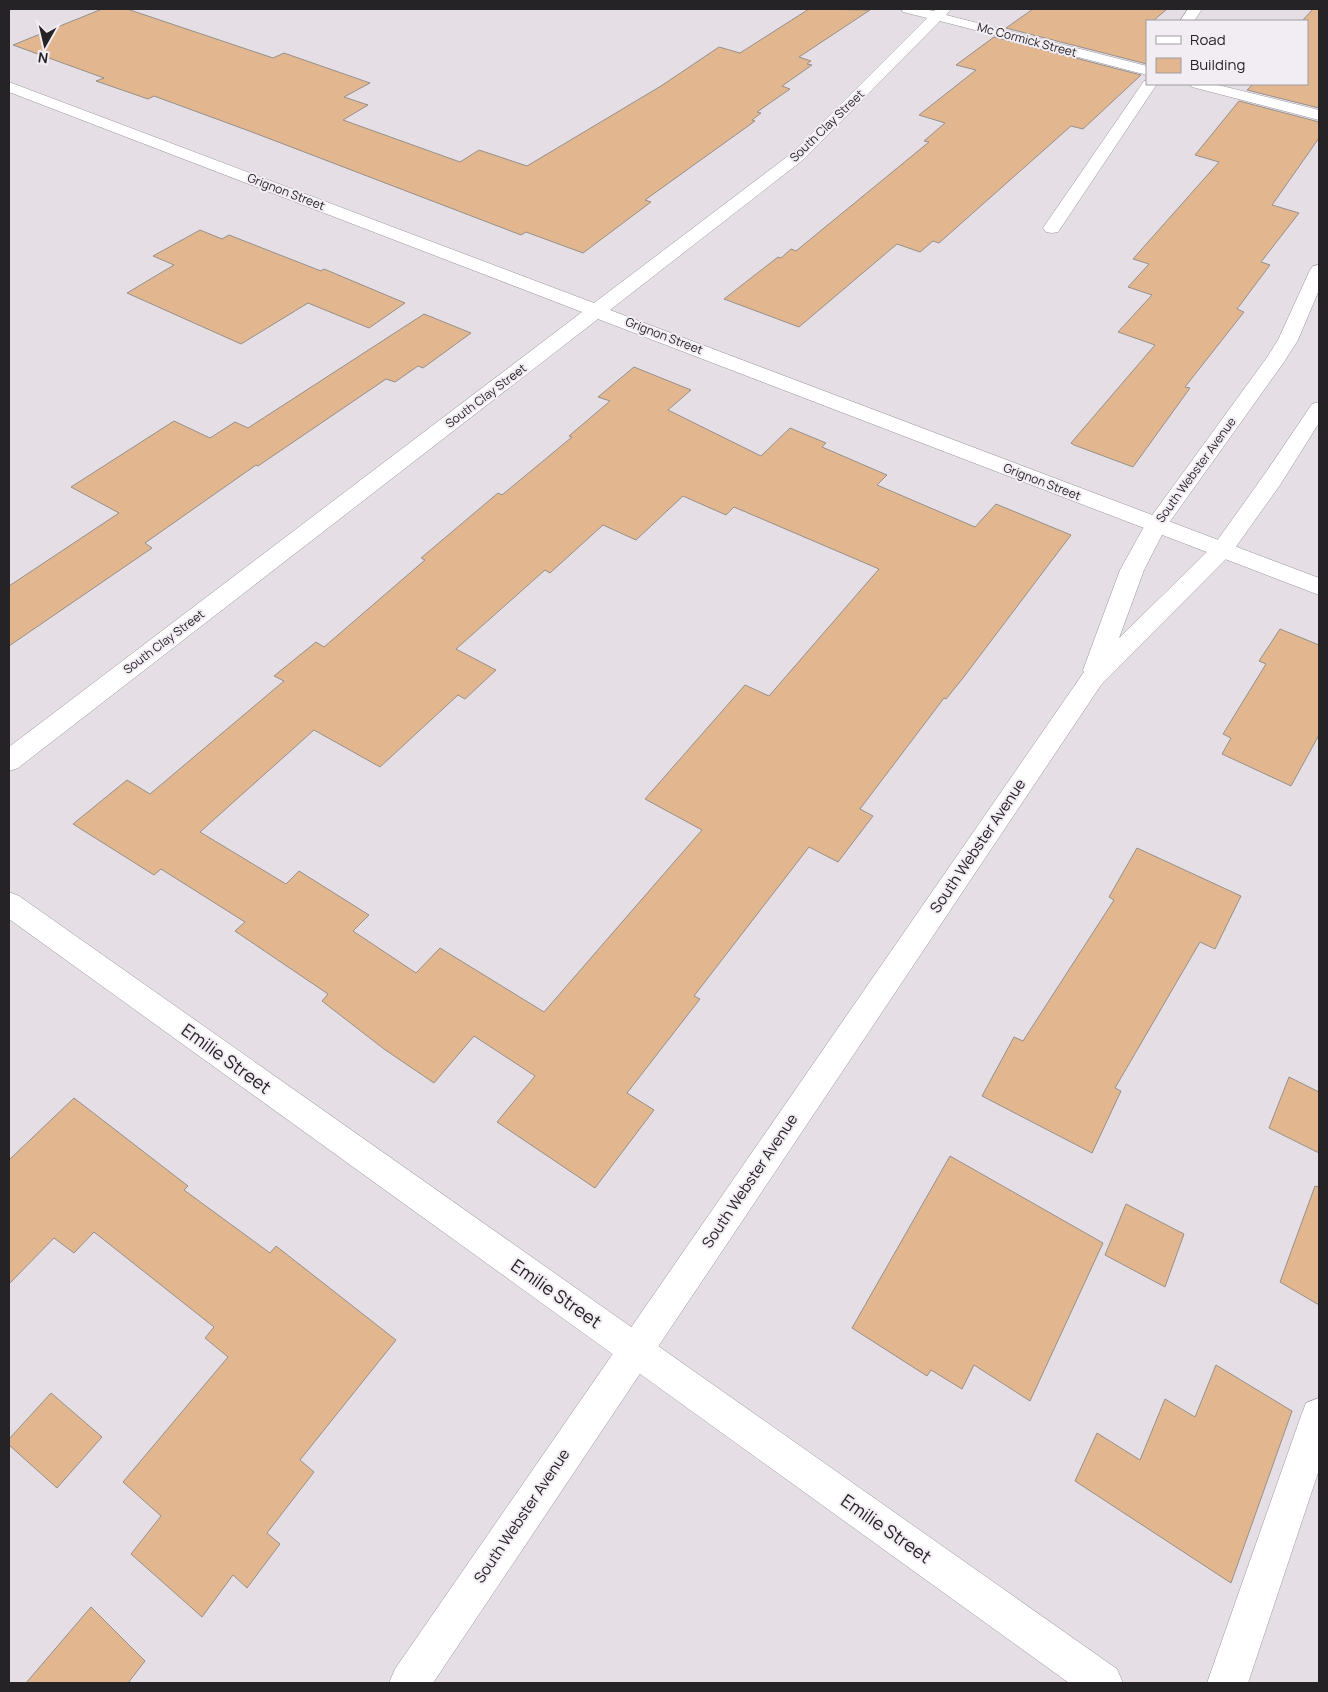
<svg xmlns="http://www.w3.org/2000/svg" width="1328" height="1692" font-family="Manrope,sans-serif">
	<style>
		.building { fill: #e2b68e; stroke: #96908b; fill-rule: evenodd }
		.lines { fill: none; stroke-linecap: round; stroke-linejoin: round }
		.lane-casing { stroke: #9a959b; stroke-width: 1 }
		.street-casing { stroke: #9a959b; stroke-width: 1 }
		.secondary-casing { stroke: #9a959b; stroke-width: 1 }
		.lane { fill: #fff; fill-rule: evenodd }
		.street { fill: #fff; fill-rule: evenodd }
		.secondary { fill: #fff; fill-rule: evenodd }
		.labels { text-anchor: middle; stroke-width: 4; stroke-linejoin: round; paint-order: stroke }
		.far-street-label { font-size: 12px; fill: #252325; stroke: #f2ecf3 }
		.street-label { font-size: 15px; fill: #252325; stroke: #f2ecf3 }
		.near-street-label { font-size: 18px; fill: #252325; stroke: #f2ecf3 }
	</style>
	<rect width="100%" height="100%" fill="#e5dfe5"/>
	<!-- building -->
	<g class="building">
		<path d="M102,9H127L273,58L284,53L370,83L344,97L368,105L343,120L460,162L479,150L527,166L661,86L719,47L740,53L809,9L870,10L799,57L811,61L807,64L812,65L782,86L790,89L757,112L761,113L752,120L755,121L645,200L651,202L583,253L526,232L521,235L252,132L154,96L148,99L96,81L104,78L13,45Z"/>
		<path d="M1033,9H1167L1153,21H1147V64L1006,28Z"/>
		<path d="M1313,9H1319V108L1247,90L1253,84H1307V21H1302Z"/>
		<path d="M994,37L1141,75L1083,129L1071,126L939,243L933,241L920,252L897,244L799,327L724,299L778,257L781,258L791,249L796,251L929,142L924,141L945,123L919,115L976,70L956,65Z"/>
		<path d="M1239,101L1319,122V138L1272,205L1299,213L1261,262L1270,265L1237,309L1244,312L1185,387L1190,388L1133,467L1074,445L1071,443L1155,345L1118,332L1152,295L1128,287L1149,264L1133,259L1219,162L1195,155Z"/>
		<path d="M200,230L222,239L229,235L321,271L324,269L405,303L369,328L308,303L241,344L127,293L174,265L153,256Z"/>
		<path d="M424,314L471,333L423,368L418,366L395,382L386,379L258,466L256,465L145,543L152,548L9,646V586L119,513L71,487L174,421L210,438L235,422L248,428Z"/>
		<path d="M634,367L691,390L668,410L761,456L790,428L826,443L822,447L887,475L877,485L975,527L996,504L1071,535L963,678L946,699L944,698L860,809L873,816L838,862L809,847L694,996L700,999L627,1093L654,1110L595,1188L497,1122L535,1076L474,1036L434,1083L384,1049L322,1001L328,994L235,931L245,922L161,869L154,875L73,824L127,780L150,794L284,681L274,676L316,642L324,647L425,560L421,558L498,493L502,495L572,437L569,436L610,401L598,397ZM683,496L726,515L734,507L879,569L769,696L745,685L645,799L702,830L544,1012L440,948L416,973L353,931L369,915L299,871L286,884L200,832L314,730L380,767L458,695L465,699L496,670L456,649L545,570L550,573L603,525L636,540Z"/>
		<path d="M1280,629L1319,645V735L1291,786L1222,754L1231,738L1223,734L1266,664L1259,661Z"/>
		<path d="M1137,848L1241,896L1215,949L1200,942L1115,1088L1121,1091L1092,1153L982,1096L1014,1037L1023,1041L1114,900L1109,897Z"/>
		<path d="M1289,1077L1319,1092V1153L1269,1128Z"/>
		<path d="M74,1098L188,1186L184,1190L270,1253L276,1246L396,1340L300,1460L314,1472L267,1533L280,1544L247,1588L233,1575L202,1617L131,1554L161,1516L123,1482L228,1357L205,1338L214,1327L94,1232L74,1253L54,1238L9,1284V1160Z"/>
		<path d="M950,1156L1103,1243L1030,1401L974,1365L962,1389L931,1370L927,1376L852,1328Z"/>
		<path d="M1315,1186L1319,1187V1305L1280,1282Z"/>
		<path d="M1126,1204L1184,1234L1165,1287L1105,1255Z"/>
		<path d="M1216,1365L1292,1411L1231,1583L1075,1481L1097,1433L1140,1460L1165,1399L1195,1417Z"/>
		<path d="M51,1393L102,1437L57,1488L9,1445V1439Z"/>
		<path d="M91,1607L145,1661L128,1683H26Z"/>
	</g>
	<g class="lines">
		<defs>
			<g id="lane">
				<path d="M1188,9H1202L1194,21H1180Z"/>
				<path d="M1147,80V84H1157L1058,232L1052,233L1046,232L1043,228L1144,81Z"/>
				<path d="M1319,1398V1470L1248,1683H1207L1301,1416L1306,1403Z"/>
			</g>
			<g id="street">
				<path d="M901,9H923L934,11L936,9H951L946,15L1147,66V75L940,21L804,159L610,310L1319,578V595L598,319L18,768L9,771V747L582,312L9,92V82L594,303L792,153L927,18L903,12Z"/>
				<path d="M1190,84H1214L1319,110V120L1192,87Z"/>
				<path d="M9,892L19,896L1117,1669L1123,1683H1069L9,919Z"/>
			</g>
			<path id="secondary" d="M1319,265V290L1298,340L1284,362L1166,527L1144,570L1119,638L1214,545L1264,475L1312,404L1319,402V423L1280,485L1230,555L1101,685L433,1683H389L395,1669L1084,672L1083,670L1120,570L1145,525L1268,356L1278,340L1310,270L1313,266Z"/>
		</defs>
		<!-- lane casing -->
		<use href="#lane" class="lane-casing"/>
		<!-- street casing -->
		<use href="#street" class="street-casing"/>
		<!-- secondary casing -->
		<use href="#secondary" class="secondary-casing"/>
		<!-- lane -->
		<use href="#lane" class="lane"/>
		<!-- street -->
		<use href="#street" class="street"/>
		<!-- secondary -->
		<use href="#secondary" class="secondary"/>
	</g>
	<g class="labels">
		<!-- far-street labels -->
		<g class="far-street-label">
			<text transform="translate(1027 40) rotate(15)" y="4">Mc Cormick Street</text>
			<text transform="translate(827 126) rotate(-44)" y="4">South Clay Street</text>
			<text transform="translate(286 192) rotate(21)" y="4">Grignon Street</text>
			<text transform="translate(664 336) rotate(21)" y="4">Grignon Street</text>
			<text transform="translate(486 396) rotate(-37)" y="4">South Clay Street</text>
			<text transform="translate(1196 470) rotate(-54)" y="4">South Webster Avenue</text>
			<text transform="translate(1042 482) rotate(21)" y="4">Grignon Street</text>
			<text transform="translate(164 642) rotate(-37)" y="4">South Clay Street</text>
		</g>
		<!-- street labels -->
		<g class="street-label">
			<text transform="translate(978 846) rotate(-56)" y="5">South Webster Avenue</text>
			<text transform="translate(750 1181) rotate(-56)" y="5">South Webster Avenue</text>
			<text transform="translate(522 1516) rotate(-56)" y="5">South Webster Avenue</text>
		</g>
		<!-- near-street labels -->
		<g class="near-street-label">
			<text transform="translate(226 1059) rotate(36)" y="6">Emilie Street</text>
			<text transform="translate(556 1294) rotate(35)" y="6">Emilie Street</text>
			<text transform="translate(886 1529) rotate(35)" y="6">Emilie Street</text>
		</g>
	</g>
	<!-- border -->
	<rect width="1328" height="1692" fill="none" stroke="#252325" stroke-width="20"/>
	<!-- legend -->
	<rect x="1146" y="20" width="162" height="65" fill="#f2ecf3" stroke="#a09ca1"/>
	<rect x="1156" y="36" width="25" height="8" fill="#ffffff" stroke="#a09ca1"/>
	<text x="1190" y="45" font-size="15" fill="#252325">Road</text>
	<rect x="1156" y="58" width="25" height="15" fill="#e2b68e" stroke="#a09ca1"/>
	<text x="1190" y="70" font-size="15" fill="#252325">Building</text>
	<!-- north arrow -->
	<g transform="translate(45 45) rotate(188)" stroke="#f2ecf3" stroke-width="4" paint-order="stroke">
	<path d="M0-4L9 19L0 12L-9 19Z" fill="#252325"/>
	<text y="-8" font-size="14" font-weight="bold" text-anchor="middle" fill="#252325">N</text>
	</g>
</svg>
